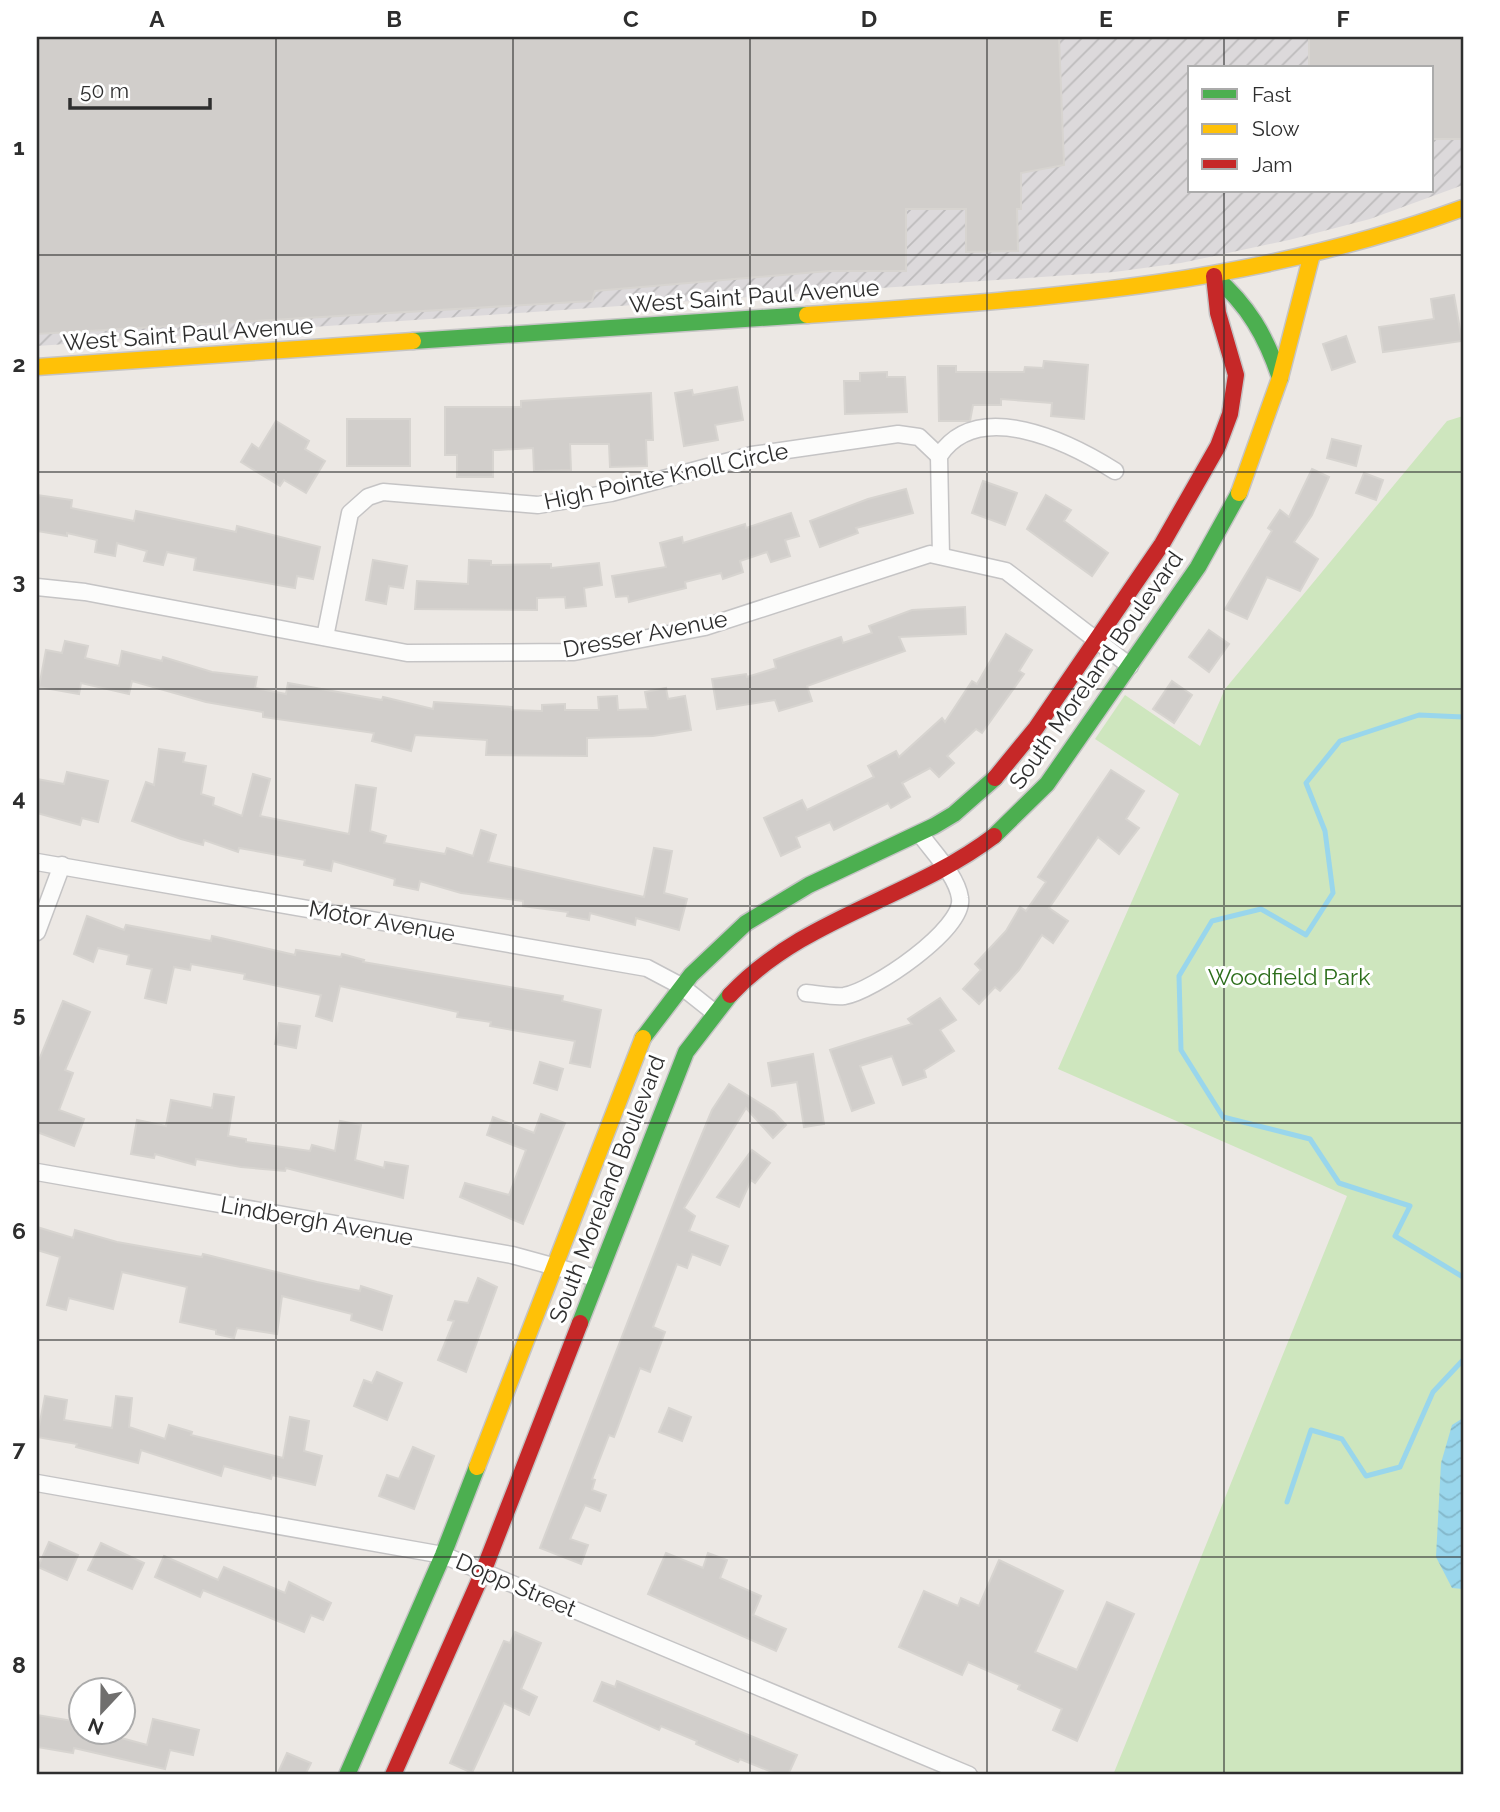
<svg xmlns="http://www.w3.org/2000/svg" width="1500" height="1812" font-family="Raleway,sans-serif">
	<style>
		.industrial { fill: url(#industrial-furrows); fill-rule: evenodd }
		.park { fill: #cee6be }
		.water { fill: url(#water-waves) }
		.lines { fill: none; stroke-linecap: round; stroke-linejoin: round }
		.stream { stroke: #99d6ec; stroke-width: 5 }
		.building { fill: #d1cecb; stroke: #d7d4d0; stroke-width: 2 }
		.street-casing { stroke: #c5c4c5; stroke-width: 19 }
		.fast-casing { stroke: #c5c4c5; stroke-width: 19 }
		.slow-casing { stroke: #c5c4c5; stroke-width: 19 }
		.jam-casing { stroke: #c5c4c5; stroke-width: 19 }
		.street { stroke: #fcfcfb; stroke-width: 16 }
		.fast { stroke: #4caf50; stroke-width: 16 }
		.slow { stroke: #ffc107; stroke-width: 16 }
		.jam { stroke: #c62828; stroke-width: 16 }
		.grid { fill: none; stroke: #2e2e2e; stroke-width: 2; stroke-opacity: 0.55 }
		.labels { text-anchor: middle; stroke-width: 6; stroke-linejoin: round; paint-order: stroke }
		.street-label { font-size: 23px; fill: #2e2e2e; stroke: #fff }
		.park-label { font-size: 23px; fill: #2c6e1b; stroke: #fff }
		.neatline { fill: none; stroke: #2e2e2e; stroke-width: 2.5 }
		.grid-label { font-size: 23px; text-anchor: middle; font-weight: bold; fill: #2e2e2e }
	</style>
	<defs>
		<pattern id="industrial-furrows" width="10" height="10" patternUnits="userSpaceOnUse" patternTransform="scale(1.75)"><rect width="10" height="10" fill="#dcd9db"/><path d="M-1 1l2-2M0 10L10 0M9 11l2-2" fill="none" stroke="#bdbbbc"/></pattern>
		<pattern id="water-waves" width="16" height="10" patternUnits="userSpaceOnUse" patternTransform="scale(1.75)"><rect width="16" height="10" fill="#99d6ec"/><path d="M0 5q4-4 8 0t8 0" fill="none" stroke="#84b8cb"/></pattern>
	</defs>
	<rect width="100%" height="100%" fill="#ece8e4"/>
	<!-- industrial -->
	<path class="industrial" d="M37,37H1463V185L1370,219L1289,240L1181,263L1114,272L37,346ZM1190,68H1432V191H1190Z"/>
	<!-- park -->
	<path class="park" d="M1463,416V1775H1113L1347,1196L1058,1069L1179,794L1095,739L1125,695L1200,746L1225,689L1447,421Z"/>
	<!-- water -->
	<path class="water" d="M1463,1418V1589L1452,1588L1436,1557L1441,1463L1452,1425Z"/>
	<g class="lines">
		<!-- stream -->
		<g class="stream">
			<path d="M1463,717L1419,715L1340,741L1306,783L1325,831L1333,893L1306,935L1261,909L1212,921L1179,976L1181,1050L1223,1117L1310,1139L1339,1183L1410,1206L1395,1236L1463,1277"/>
			<path d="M1287,1502L1311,1430L1342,1439L1366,1476L1400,1467L1433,1392L1463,1360"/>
		</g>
	</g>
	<!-- building -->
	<g class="building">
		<path d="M37,37H1059L1064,165L1021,173V209H1017L1018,251L966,252V209H906V271H829L595,291L592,301L37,334Z"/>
		<path d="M1309,37H1463V139H1432V68H1309Z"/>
		<path d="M1454,295L1462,341L1383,352L1379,327L1434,319L1431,299Z"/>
		<path d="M1346,336L1355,362L1332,370L1323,344Z"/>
		<path d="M1044,361L1088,365L1084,419L1051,416L1052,403L1001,399V405H973L970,421H939L938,366H956V372H1024L1025,367L1043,368Z"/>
		<path d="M887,372V377H905L907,412L845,414L844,381H860V373Z"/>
		<path d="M737,387L743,420L715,425L718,440L684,446L675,393L692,390L693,395Z"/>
		<path d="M651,393L653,440H646L647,466L610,467L609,444H570L571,470L534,471L533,448L499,450H493V477H457V455H445V407H521V401Z"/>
		<rect x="347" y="419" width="63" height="47"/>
		<path d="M276,421L309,441L305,449L325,461L306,493L284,480L280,486L241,462L252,444L259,449Z"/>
		<path d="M1332,439L1361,446L1356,466L1327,458Z"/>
		<path d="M1312,469L1329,477L1312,515L1294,542L1318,559L1300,591L1267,577L1247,619L1225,609L1272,531L1268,528L1280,510L1289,517Z"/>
		<path d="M1364,473L1383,480L1376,500L1356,493Z"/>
		<path d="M983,481L1017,493L1005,525L972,513Z"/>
		<path d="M906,489L913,513L856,528L858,533L820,547L810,521L868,499Z"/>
		<path d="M37,495L72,500L71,508L134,521L136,511L236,532L237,526L320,547L313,579L297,576L295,588L194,570L196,558L167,552L163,565L144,561L147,551L117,543L115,556L95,552L97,540L67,533V536L37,531Z"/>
		<path d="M1046,495L1071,510L1064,521L1108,553L1092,576L1027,529Z"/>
		<path d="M791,513L799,536L785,540L790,556L771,562L767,552L740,561L743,572L723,579L721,573L685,582L686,588L629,602L628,596L616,597L612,576L666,567L660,543L682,537L683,543L745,524L746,528Z"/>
		<path d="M373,560L407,566L403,588L389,586L386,604L366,600Z"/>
		<path d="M469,560L491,561V565L551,564V568L599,563L602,585L584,588L586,606L566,608L565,597L537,598V610L415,609L417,581L468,584Z"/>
		<path d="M965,607L966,634L899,637L905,651L807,686L812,701L779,711L775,700L717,709L712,679L746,674L747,677L776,668L774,660L841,637L843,643L872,633L869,626L912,610Z"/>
		<path d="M1209,630L1229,644L1209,672L1189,657Z"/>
		<path d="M1006,634L1032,650L1019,671L1024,674L982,733L976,729L947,756L954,763L939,777L930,768L902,783L910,797L891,808L888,803L834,830L830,822L796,837L800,847L781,856L764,818L802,800L807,810L874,777L868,766L896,751L899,757L942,718L945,722L972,681L977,684Z"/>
		<path d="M65,641L88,646L85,658L119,666L122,651L162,661L163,657L212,672L257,677L255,688L286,694L288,683L382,700L383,697L433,709L434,702L512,707V710L542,711V705L565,704V710H599L598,697L617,696L618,710L648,709L645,692L666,688L668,699L685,696L691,730L653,736L587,738V756L486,755L487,740L415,735L411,751L372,741L374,733L263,717V712L206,702L132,681L129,694L81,683L79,694L39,687L46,650L62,653Z"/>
		<path d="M1172,681L1192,695L1174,723L1153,709Z"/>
		<path d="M159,749L185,753L183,762L206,766L201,794L214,798L213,805L242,816L253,774L270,779L260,816L349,834L356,785L376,788L370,831L386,836L384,843L445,854L447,848L473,856L481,830L496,835L488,862L644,897L654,848L672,851L664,893L687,899L679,930L636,918L635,925L590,913L589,920L567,916L568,912L523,906V901L461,893L420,881L418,890L394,885L395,879L333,861L331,871L304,865L305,860L239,848L238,852L204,840L203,845L181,839L132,821L146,782L154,785Z"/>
		<path d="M1111,770L1144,791L1126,819L1139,828L1119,854L1098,837L1049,908L1068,921L1053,943L1042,935L1019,970L1000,991L995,987L979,1004L963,989L981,970L975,964L1006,931L1020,907L1026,911L1046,882L1038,877Z"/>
		<path d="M67,772L108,781L98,822L82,818L80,825L37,813V779L64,784Z"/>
		<path d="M87,916L124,930L126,925L211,941L212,936L295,955L296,950L341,957L342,954L364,960L363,962L563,996L562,1001L601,1010L590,1067L570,1063L575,1041L490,1026L491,1022L457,1017L458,1012L340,986L332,1021L316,1016L321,995L244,979L245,974L191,964L190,970L174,967L166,1003L145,998L152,969L127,964L129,955L98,948L93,962L74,954Z"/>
		<path d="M940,998L956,1020L940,1030L954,1051L924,1070L926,1077L903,1085L892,1056L860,1066L874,1103L852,1111L830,1050L912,1024L908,1019Z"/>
		<path d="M63,1001L90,1012L65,1070L73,1073L59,1110L84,1119L74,1146L37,1132V1065Z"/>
		<path d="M279,1023L300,1026L296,1048L275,1044Z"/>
		<path d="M813,1054L824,1124L804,1127L797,1082L772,1086L768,1063Z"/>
		<path d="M540,1062L563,1069L557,1090L534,1083Z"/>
		<path d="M729,1084L774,1112L786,1125L773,1138L746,1108L684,1208L695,1216L689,1231L728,1246L720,1265L692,1254L687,1268L677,1264L653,1327L665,1332L650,1372L640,1368L614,1437L609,1435L592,1479L595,1480L592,1490L606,1495L600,1511L585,1505L570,1539L588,1545L581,1564L540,1548L682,1182L712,1110Z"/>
		<path d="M214,1094L234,1097L228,1136L246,1139V1142L310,1151L312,1145L335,1151L340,1121L361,1125L355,1160L384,1168L385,1162L408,1166L403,1198L286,1168L285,1171L241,1167L196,1159L195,1165L155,1154L154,1158L131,1154L137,1120L166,1126L171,1100L212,1108Z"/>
		<path d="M541,1114L565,1123L523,1224L460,1197L465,1183L509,1195L526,1150L487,1135L493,1117L534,1133Z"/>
		<path d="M752,1150L770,1163L755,1183L751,1180L739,1207L717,1197Z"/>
		<path d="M37,1227L73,1238L75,1230L117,1242L202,1257L203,1254L317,1282L360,1291L361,1286L392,1296L382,1330L351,1320L352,1314L282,1296L277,1334L237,1328L234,1338L216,1334V1330L180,1322L187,1287L122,1272L113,1309L69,1298L66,1310L47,1305L60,1257L37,1250Z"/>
		<path d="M478,1278L497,1287L466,1372L438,1360L454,1321L448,1320L455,1301L468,1303Z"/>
		<path d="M377,1372L402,1383L387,1420L354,1406L364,1380L372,1383Z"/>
		<path d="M45,1396L67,1400L64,1420L112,1428L116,1396L132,1398L129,1427L165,1439L169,1425L192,1432L191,1435L283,1458L290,1417L309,1421L304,1451L322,1456L315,1485L272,1475L271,1479L224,1466L221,1476L141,1450L138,1463L76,1447L77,1444L37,1437Z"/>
		<path d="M669,1408L691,1417L682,1441L659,1432Z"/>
		<path d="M413,1447L434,1456L414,1509L379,1496L387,1475L399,1479Z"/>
		<path d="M49,1542L78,1555L67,1580L38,1567Z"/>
		<path d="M101,1543L144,1563L132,1589L88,1570Z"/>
		<path d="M666,1553L703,1568L708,1553L727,1560L720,1578L761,1596L753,1615L786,1629L776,1651L648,1594Z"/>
		<path d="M164,1556L218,1580L224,1567L285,1593L289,1582L331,1603L323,1620L311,1615L304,1632L203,1590L200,1597L155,1577Z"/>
		<path d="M999,1560L1063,1591L1035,1652L1077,1670L1107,1602L1134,1614L1077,1741L1053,1730L1062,1709L1018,1689L1020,1685L968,1662L962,1675L899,1647L924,1591L958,1606L961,1598L979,1606Z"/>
		<path d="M515,1632L541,1643L521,1689L537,1697L529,1715L504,1703L472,1773L450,1763L504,1641L510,1643Z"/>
		<path d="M617,1681L797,1755L788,1775H779L740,1759L738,1762L696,1744L697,1741L661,1726L659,1730L594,1701L602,1682L615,1687Z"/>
		<path d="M37,1715L79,1722L77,1732H116L114,1736L147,1745L153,1719L199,1730L193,1755L170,1750L165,1769L74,1748L73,1753L37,1747Z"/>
		<path d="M287,1753L311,1763L305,1775H277Z"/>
	</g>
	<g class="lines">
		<defs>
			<g id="street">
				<path d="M941,556L939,456C978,397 1069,442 1115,471"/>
				<path d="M37,587L85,592L407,653L574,652L705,627L930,554L1006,571L1130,666"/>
				<path d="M325,637L350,513L368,497L383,492L538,505L611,493L752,455L898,434L919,437L939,456"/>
				<path d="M37,862L647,968L681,986L715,1013"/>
				<path d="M37,932L62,865"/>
				<path d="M806,993C818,994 833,997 844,996C872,992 965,929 960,898C957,876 933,852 920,834"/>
				<path d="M37,1172L512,1255L596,1278"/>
				<path d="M37,1483L443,1555L969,1775"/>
			</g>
			<g id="fast">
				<path d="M1214,276C1248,305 1266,336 1280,378"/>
				<path d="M413,341L807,315"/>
				<path d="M994,836L1047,784L1198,567L1239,493"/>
				<path d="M643,1038L691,975L746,923L809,885L934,826L954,814L995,778"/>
				<path d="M580,1323L686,1052L730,995"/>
				<path d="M347,1775L443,1555L477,1467"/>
			</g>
			<g id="slow">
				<path d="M807,315C1035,299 1245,288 1463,208"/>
				<path d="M37,367L413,341"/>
				<path d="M1239,493L1280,378L1312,254"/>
				<path d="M477,1467L643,1038"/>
			</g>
			<g id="jam">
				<path d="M995,778L1036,728L1162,544L1218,446L1230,414L1236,375L1218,313L1214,276"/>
				<path d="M730,995C803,917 911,899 994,836"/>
				<path d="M393,1775L483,1572L580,1323"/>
			</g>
		</defs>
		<!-- street casing -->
		<use href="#street" class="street-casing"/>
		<!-- fast casing -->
		<use href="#fast" class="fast-casing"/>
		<!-- slow casing -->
		<use href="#slow" class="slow-casing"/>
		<!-- jam casing -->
		<use href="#jam" class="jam-casing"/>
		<!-- street -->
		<use href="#street" class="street"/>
		<!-- fast -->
		<use href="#fast" class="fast"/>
		<!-- slow -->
		<use href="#slow" class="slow"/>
		<!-- jam -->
		<use href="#jam" class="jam"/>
	</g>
	<!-- grid -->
	<path class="grid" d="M276,37V1775M513,37V1775M750,37V1775M987,37V1775M1224,37V68M1224,191V1775M37,255H1463M37,472H1463M37,689H1463M37,906H1463M37,1123H1463M37,1340H1463M37,1557H1463"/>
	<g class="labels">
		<!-- street labels -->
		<g class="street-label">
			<text transform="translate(754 296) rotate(-4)" y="8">West Saint Paul Avenue</text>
			<text transform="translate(188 334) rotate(-4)" y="8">West Saint Paul Avenue</text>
			<text transform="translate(666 476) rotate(-12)" y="8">High Pointe Knoll Circle</text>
			<text transform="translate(645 634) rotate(-11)" y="8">Dresser Avenue</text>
			<text transform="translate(1096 670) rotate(-55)" y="8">South Moreland Boulevard</text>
			<text transform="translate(382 921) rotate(10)" y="8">Motor Avenue</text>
			<text transform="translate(607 1189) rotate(-69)" y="8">South Moreland Boulevard</text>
			<text transform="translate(317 1221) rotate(10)" y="8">Lindbergh Avenue</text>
			<text transform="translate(516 1585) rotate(23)" y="8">Dopp Street</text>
		</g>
		<!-- park labels -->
		<g class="park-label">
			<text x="1289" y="985">Woodfield Park</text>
		</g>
	</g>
	<!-- border -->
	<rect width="1500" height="1812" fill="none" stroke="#ffffff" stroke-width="77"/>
	<!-- legend -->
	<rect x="1188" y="66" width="245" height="126" fill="#ffffff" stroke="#ababab" stroke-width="2"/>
	<rect x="1202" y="89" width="35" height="10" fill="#4caf50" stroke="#ababab" stroke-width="2"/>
	<text x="1252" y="102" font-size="21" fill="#2e2e2e">Fast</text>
	<rect x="1202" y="124" width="35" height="10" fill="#ffc107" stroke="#ababab" stroke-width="2"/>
	<text x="1252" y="136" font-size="21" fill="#2e2e2e">Slow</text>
	<rect x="1202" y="159" width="35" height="10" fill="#c62828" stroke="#ababab" stroke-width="2"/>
	<text x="1252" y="172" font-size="21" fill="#2e2e2e">Jam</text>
	<!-- north arrow -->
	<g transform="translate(102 1711) rotate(202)"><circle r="33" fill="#ffffff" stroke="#ababab" stroke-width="2"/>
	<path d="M0-5L12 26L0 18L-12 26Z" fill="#706f6e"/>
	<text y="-10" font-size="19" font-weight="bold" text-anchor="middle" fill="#2e2e2e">N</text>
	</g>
	<!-- scale -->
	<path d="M70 98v10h140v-10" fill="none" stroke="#2e2e2e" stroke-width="3.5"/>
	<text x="80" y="98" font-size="21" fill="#2e2e2e" stroke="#ffffff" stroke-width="5" paint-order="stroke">50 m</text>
	<rect x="38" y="38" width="1424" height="1735" class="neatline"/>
	<g class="grid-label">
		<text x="157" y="27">A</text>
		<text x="394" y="27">B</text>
		<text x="631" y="27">C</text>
		<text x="869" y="27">D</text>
		<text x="1106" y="27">E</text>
		<text x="1343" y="27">F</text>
		<text x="19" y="155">1</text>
		<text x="19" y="372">2</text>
		<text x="19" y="589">3</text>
		<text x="19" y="806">4</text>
		<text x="19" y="1022">5</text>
		<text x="19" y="1239">6</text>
		<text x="19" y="1456">7</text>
		<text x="19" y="1673">8</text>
	</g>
</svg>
